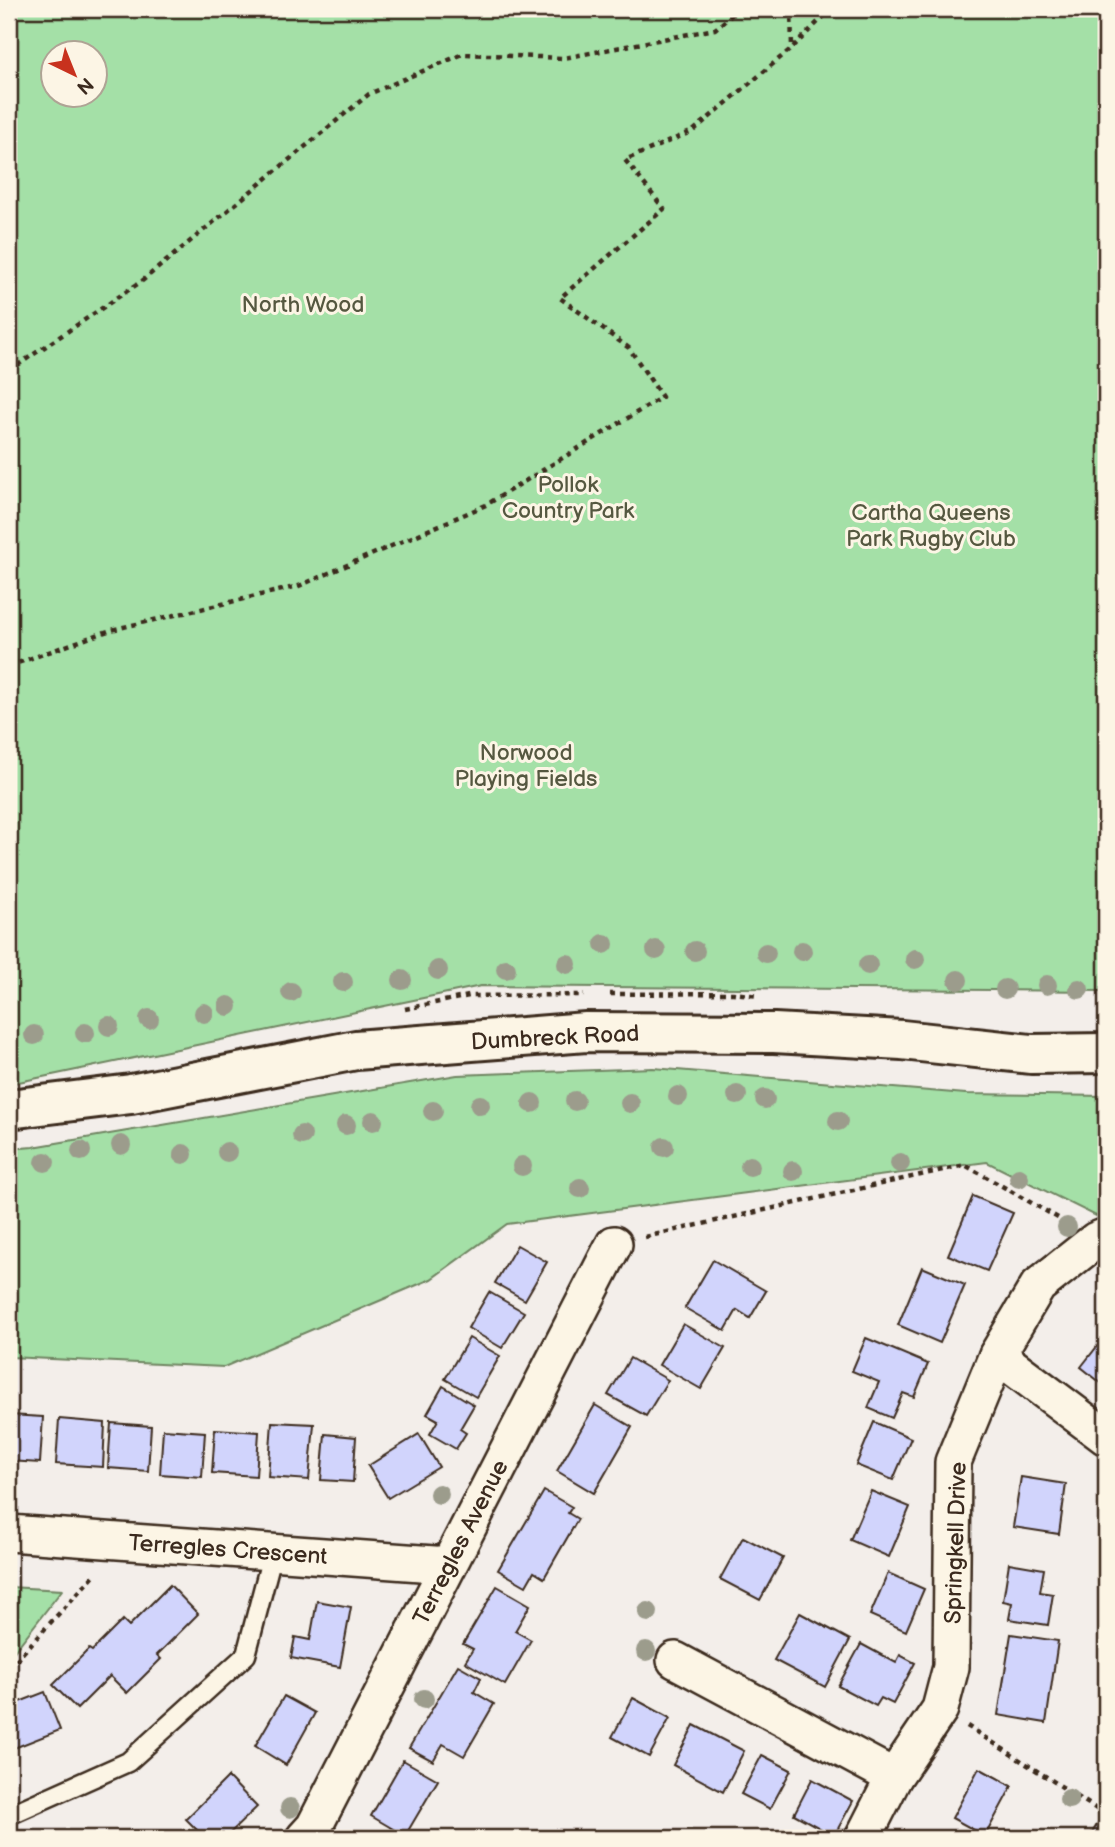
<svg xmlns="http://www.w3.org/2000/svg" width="1115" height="1847" font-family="'Balsamiq Sans',sans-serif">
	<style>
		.green { fill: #a4e0a7; stroke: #708562; stroke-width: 2; fill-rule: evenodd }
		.building { fill: #d1d4fc; stroke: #3b2a1e; stroke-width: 2 }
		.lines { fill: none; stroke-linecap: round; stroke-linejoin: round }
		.lane-casing { stroke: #3b2a1e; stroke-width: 23 }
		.street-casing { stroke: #3b2a1e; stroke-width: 40 }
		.secondary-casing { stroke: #3b2a1e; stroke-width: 44 }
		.path { stroke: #3b2a1e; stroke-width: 4.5; stroke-dasharray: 5 5; stroke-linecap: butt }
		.lane { stroke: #fcf5e5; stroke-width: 18 }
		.street { stroke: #fcf5e5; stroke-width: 35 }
		.secondary { stroke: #fcf5e5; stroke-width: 38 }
		.tree { fill: #9c9c8c }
		.labels { text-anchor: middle; stroke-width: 6; stroke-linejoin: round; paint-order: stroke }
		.park-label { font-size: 23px; fill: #555840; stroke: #fcf5e5 }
		.street-label { font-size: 23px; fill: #3b2a1e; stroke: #fcf5e5 }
	</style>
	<rect width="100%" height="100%" fill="#f3eeea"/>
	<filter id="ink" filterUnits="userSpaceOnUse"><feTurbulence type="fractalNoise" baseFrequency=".0143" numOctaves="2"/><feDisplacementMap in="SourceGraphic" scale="14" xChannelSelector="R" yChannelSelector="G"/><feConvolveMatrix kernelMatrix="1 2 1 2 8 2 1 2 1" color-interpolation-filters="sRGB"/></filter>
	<g filter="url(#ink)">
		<!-- green -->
		<g class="green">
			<path d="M9,9H1106V991L481,986L9,1084ZM94,52V94H52V52Z"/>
			<path d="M653,1068L966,1094L1106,1096V1213L1096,1216L987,1162L507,1224L431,1279L224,1367L9,1357V1149L33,1147L457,1075Z"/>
			<path d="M9,1587L62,1590L9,1658Z"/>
		</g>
		<!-- building -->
		<g class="building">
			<path d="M973,1196L1013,1213L987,1271L948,1255Z"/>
			<path d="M517,1245L547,1262L525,1300L495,1283Z"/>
			<path d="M713,1260L766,1291L750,1318L737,1310L725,1331L685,1308Z"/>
			<path d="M922,1267L965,1285L940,1343L898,1325Z"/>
			<path d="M489,1292L524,1312L502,1348L468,1328Z"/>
			<path d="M683,1324L725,1348L701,1389L659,1365Z"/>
			<path d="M1106,1335V1387L1081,1367Z"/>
			<path d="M469,1338L500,1356L476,1397L445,1379Z"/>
			<path d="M866,1338L928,1364L914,1397L903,1393L892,1418L868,1408L879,1382L852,1371Z"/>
			<path d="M630,1358L668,1380L646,1416L608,1395Z"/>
			<path d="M443,1386L474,1405L460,1429L466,1433L456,1449L430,1434L438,1420L427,1414Z"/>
			<path d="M595,1405L632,1427L594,1493L557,1471Z"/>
			<path d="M9,1415L43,1417L40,1463L9,1461Z"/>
			<path d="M59,1419L105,1423L103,1467L56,1464Z"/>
			<path d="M272,1422L314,1424L309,1480L268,1477Z"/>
			<path d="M874,1422L911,1438L893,1480L856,1465Z"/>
			<path d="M111,1423L151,1426L148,1471L108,1468Z"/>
			<path d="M163,1429L205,1432L202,1477L160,1474Z"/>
			<path d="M215,1429L259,1432L256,1476L212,1473Z"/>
			<path d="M325,1434L356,1437L353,1482L321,1480Z"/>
			<path d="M419,1434L439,1467L388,1498L368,1466Z"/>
			<path d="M1021,1477L1066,1484L1059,1534L1013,1527Z"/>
			<path d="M544,1491L572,1507L568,1513L578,1519L544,1578L534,1572L526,1586L498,1570Z"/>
			<path d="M871,1491L910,1507L889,1557L850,1540Z"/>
			<path d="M743,1537L783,1558L760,1600L720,1579Z"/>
			<path d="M1009,1563L1044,1569L1040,1592L1053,1594L1048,1625L1009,1619L1012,1603L1003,1601Z"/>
			<path d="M888,1573L924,1589L906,1631L870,1615Z"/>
			<path d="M170,1585L198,1614L157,1655L161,1659L127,1693L110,1676L77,1709L53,1685L89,1649L92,1651L123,1620L129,1626Z"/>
			<path d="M497,1586L530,1605L515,1631L531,1640L505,1685L465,1662L473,1649L463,1644Z"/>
			<path d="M317,1601L351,1607L340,1667L291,1658L295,1637L310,1640Z"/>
			<path d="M800,1613L850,1640L825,1687L774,1660Z"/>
			<path d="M1011,1634L1058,1641L1046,1723L998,1715Z"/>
			<path d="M861,1644L896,1663L900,1655L915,1663L893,1704L881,1698L876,1706L838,1686Z"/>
			<path d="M458,1665L481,1678L474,1692L494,1704L464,1756L443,1744L433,1761L409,1748Z"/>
			<path d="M45,1692L60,1730L9,1750V1706Z"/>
			<path d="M284,1696L315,1713L286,1765L255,1746Z"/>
			<path d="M633,1698L670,1718L649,1757L612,1737Z"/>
			<path d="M694,1725L744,1751L723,1792L673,1765Z"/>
			<path d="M762,1755L791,1770L770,1809L741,1794Z"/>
			<path d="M403,1760L438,1780L405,1836L371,1816Z"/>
			<path d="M979,1768L1012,1786L985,1836L952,1818Z"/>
			<path d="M228,1777L257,1807L225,1838H205L186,1819Z"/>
			<path d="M812,1779L853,1801L834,1836L794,1814Z"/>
			<path d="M1098,1823L1106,1828V1838H1089Z"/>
		</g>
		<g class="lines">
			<defs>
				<path id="lane" d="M9,1815L128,1762L246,1655L273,1552"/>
				<g id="street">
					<path d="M997,1355L1106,1437"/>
					<path d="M9,1533L448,1565"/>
					<path d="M675,1660L894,1777"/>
					<path d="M304,1838L314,1827L614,1244"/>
					<path d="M863,1838L894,1777L940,1709L951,1667L953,1462L997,1355L1038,1286L1096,1240L1106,1236"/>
				</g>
				<path id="secondary" d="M9,1109L131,1094L356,1050L586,1032L774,1033L902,1040L1031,1054L1106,1053"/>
			</defs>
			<!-- lane casing -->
			<use href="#lane" class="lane-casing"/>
			<!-- street casing -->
			<use href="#street" class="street-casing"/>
			<!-- secondary casing -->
			<use href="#secondary" class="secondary-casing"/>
			<!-- path -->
			<g class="path">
				<path d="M791,9L792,47"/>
				<path d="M9,371L142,281L369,94L463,54L564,58L715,29L739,9"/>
				<path d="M9,666L111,630L299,586L486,505L662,397L629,348L560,298L664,209L625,160L693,131L792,48L831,9"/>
				<path d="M610,994L733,993L759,996"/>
				<path d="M405,1009L469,996L584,995"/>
				<path d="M645,1237L965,1165L1065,1222"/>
				<path d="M9,1668L96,1573"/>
				<path d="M967,1726L1106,1815"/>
			</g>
			<!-- lane -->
			<use href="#lane" class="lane"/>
			<!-- street -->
			<use href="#street" class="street"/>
			<!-- secondary -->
			<use href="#secondary" class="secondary"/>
		</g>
		<!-- trees -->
		<g class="tree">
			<circle cx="604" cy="944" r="10"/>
			<circle cx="656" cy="950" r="10"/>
			<circle cx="695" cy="951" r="10"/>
			<circle cx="802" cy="951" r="10"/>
			<circle cx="766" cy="953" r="10"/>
			<circle cx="915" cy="959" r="10"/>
			<circle cx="567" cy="964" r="10"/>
			<circle cx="868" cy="965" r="10"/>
			<circle cx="506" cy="969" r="10"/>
			<circle cx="438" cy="970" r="10"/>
			<circle cx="402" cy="980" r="10"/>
			<circle cx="958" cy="980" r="10"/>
			<circle cx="343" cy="982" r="10"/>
			<circle cx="1047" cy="985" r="10"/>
			<circle cx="1005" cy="989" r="10"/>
			<circle cx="1079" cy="989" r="10"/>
			<circle cx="291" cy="992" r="10"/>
			<circle cx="228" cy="1006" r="10"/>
			<circle cx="204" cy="1013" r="10"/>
			<circle cx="149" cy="1019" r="10"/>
			<circle cx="109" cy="1026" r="10"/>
			<circle cx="85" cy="1033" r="10"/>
			<circle cx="34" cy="1035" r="10"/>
			<circle cx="737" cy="1095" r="10"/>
			<circle cx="678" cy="1096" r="10"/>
			<circle cx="765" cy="1099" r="10"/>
			<circle cx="575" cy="1101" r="10"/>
			<circle cx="532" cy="1103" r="10"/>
			<circle cx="630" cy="1103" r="10"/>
			<circle cx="480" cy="1105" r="10"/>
			<circle cx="433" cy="1111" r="10"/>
			<circle cx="373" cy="1121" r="10"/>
			<circle cx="838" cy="1121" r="10"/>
			<circle cx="346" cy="1125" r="10"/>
			<circle cx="302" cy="1135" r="10"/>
			<circle cx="121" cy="1145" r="10"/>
			<circle cx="664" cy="1147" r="10"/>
			<circle cx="81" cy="1151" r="10"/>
			<circle cx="227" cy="1152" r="10"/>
			<circle cx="183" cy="1154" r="10"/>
			<circle cx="45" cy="1162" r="10"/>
			<circle cx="900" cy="1163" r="10"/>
			<circle cx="522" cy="1166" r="10"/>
			<circle cx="750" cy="1166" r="10"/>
			<circle cx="793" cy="1171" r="10"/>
			<circle cx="1019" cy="1178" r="10"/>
			<circle cx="580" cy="1188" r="10"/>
			<circle cx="1067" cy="1227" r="10"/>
			<circle cx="439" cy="1494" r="10"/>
			<circle cx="648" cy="1612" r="10"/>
			<circle cx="646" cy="1651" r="10"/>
			<circle cx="424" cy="1699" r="10"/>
			<circle cx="1069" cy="1799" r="10"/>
			<circle cx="290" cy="1808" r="10"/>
		</g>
	</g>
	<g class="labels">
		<!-- park labels -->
		<g class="park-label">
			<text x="303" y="312">North Wood</text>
			<text x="568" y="492">Pollok<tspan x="568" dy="26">Country Park</tspan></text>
			<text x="931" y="520">Cartha Queens<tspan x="931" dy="26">Park Rugby Club</tspan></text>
			<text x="526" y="760">Norwood<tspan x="526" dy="26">Playing Fields</tspan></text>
		</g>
		<!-- street labels -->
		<g class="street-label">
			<text transform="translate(555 1037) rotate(-3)" y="8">Dumbreck Road</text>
			<text transform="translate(460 1542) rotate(-63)" y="8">Terregles Avenue</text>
			<text transform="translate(955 1543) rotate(-88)" y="8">Springkell Drive</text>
			<text transform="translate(228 1549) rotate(4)" y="8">Terregles Crescent</text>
		</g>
	</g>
	<!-- margin -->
	<rect width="1115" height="1847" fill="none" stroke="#fcf5e5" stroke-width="35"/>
	<rect x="18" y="18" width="1080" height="1812" fill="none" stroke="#3b2a1e" stroke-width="2.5" filter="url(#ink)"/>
	<!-- north arrow -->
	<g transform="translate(74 74) rotate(137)"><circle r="33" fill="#fcf5e5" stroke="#afa495" stroke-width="2"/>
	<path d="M0-5L12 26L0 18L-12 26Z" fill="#c8321e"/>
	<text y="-10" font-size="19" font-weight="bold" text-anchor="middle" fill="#3b2a1e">N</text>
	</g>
</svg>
